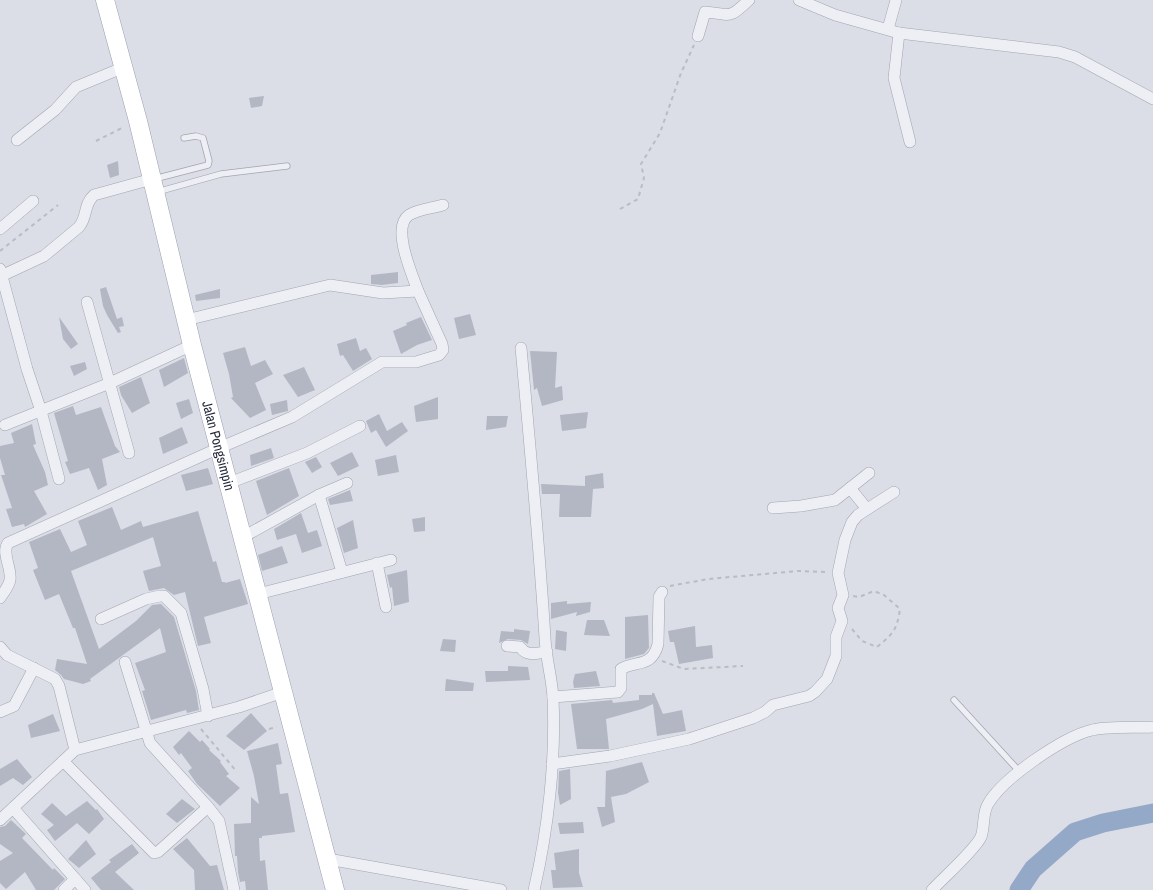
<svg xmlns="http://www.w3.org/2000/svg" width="1153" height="890" font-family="'Archivo Narrow',sans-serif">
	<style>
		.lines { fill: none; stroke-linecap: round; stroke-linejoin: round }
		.river { stroke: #94a8c8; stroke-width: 19 }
		.building { fill: #b2b7c3 }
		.lane-casing { stroke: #a1a5b0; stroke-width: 7 }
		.street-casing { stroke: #a1a5b0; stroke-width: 12 }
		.primary-casing { stroke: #9aa1b2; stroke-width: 19 }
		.path { stroke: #b9bcc4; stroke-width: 2; stroke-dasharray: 4 4; stroke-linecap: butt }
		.lane { stroke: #edeff4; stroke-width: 5.5 }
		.street { stroke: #edeff4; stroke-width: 11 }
		.primary { stroke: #fff; stroke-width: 18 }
		.labels { text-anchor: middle; stroke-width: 4; stroke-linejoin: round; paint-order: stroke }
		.street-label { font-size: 14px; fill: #252b3c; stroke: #eaedf4 }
	</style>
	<rect width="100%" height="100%" fill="#dbdee6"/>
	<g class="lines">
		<!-- river -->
		<path class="river" d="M1019,890L1033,869L1075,832L1103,823L1153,813"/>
	</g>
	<!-- building -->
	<g class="building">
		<path d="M264,96L262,106L251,108L249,98Z"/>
		<path d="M118,161L119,175L110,178L107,165Z"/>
		<path d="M398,272V283L382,285L371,284V275Z"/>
		<path d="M106,287L117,319L122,317L124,326L119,327L121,332L118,333L107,315L103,306L100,289Z"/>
		<path d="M220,289V298L196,301L195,295Z"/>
		<path d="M470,314L476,335L459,339L454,318Z"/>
		<path d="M59,317L78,344L71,349L63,339Z"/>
		<path d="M421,317L432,340L417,345L401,354L393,331L407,325L406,323Z"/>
		<path d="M356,338L360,351L366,348L372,359L353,371L343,355L340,356L337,344Z"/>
		<path d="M245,347L251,366L265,360L273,374L255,383L266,410L250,418L231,398L233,397L229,374L223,353Z"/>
		<path d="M530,351L557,352L555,388L562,386L563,400L542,406L537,388L534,390Z"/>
		<path d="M184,358L188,373L164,387L159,370Z"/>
		<path d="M85,362L87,369L74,376L70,366Z"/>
		<path d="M304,367L315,390L298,397L283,375Z"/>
		<path d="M141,377L150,403L132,413L121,395L119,387Z"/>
		<path d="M438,397V419L416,422L414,406Z"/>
		<path d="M189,399L193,413L181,419L176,403Z"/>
		<path d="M287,400L288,411L272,415L270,404Z"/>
		<path d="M73,406L76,415L101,407L115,446L120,452L102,459L107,485L98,490L89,468L70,474L65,462L68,461L54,413Z"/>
		<path d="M588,412L586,428L562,431L560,415Z"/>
		<path d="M379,414L387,431L402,422L408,431L386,447L376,430L371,433L366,421Z"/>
		<path d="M487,416H508L506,427L486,430Z"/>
		<path d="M32,424L36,444L33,445L45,472L48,485L34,491L47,514L25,527L24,524L12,527L6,509L12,508L1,475H5L0,458V446L14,443L11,433Z"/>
		<path d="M182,427L188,443L163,454L159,438Z"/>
		<path d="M271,448L274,458L251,466L250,455Z"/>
		<path d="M352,452L359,466L338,476L330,463Z"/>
		<path d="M396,455L399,472L378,476L375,460Z"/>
		<path d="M316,457L322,467L312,473L305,462Z"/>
		<path d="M208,468L213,484L186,491L181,475Z"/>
		<path d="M289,468L299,496L267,515L256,481Z"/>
		<path d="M603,473L604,488L593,489L591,517H559L560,494H542L541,484L585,486V476Z"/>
		<path d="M350,490L353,501L330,505L328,499Z"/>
		<path d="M112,507L121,530L141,521L143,527L198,511L213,562L216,561L222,582H225V583L240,579L248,604L204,617L211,643L198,646L185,592L174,595L164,588L149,591L143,571L161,566L153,537L71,571L99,649L136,621L152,605L161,604L174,617L196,691L199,710L187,713L186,710L151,720L142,691L145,690L135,663L166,652L160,628L90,679L91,681L83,684L64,679L61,675L55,670L57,659L87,664L75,628H73L59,594L45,600L33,570L38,568L29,542L60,529L71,552L87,545L78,521Z"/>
		<path d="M301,513L308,533L317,530L322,546L302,553L296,534L277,540L274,529Z"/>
		<path d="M425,517V531L414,532L412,519Z"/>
		<path d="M353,520L358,548L344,553L337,528Z"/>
		<path d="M282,546L288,563L262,571L258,555Z"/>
		<path d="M407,570L409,602L394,606L392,587L390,588L387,575Z"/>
		<path d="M567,601V604L591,602L590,612L576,616L577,612L551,619V603Z"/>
		<path d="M648,615L649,648L644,654L625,659V617Z"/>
		<path d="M587,620H604L610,636L584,635Z"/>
		<path d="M695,626L696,647L712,645L713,658L679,664L674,642H670L668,631Z"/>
		<path d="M514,629L530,631L528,644L521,640L508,639L499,643L501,631L514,632Z"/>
		<path d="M556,630L567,632L566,651L555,649Z"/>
		<path d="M443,639L456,640L455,652L440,651Z"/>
		<path d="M508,666L528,667L530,680L486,682L485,671H508Z"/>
		<path d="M596,671L600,686L574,688L573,682L575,674Z"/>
		<path d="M446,679L474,683L473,691H445Z"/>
		<path d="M652,693H654L663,714L682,710L686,731L657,736L653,704L642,709L606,719L609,749H577L571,704L612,700L613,703L639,700V695H652Z"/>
		<path d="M251,713L267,731L244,750L226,736Z"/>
		<path d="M53,714L60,731L31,738L28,725Z"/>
		<path d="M189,731L200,742L202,740L210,749L209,750L221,761L220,762L229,774L226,776L240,788L220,806L197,784L188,771L192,768L181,753L179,755L173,747Z"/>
		<path d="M278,743L282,764L276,765L280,794L288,793L295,832L262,836V838H259L260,861L265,860L268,890H246L245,881L240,882L238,872L237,856H235L234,824L251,823V797L259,804L254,776L247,751Z"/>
		<path d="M17,759L32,777L23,785L13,778L0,786V769Z"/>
		<path d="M642,762L649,782L626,794L611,797L615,822L602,827L597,807H605L606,771Z"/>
		<path d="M570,769L571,799L560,805L558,793L559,771Z"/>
		<path d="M182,799L195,809L177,823L166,814Z"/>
		<path d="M87,801L96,810L97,809L104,819L89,834L77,823L55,841L47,830L54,825L41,814L52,803L66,816Z"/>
		<path d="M11,820L26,834L22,838L53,870L54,868L65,879L54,890H36L25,872L6,889L0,883V861L13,853L0,844V827L5,826Z"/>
		<path d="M583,822L584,833L560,834L558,823Z"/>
		<path d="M187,838L210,866L217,865L224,890H195L194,870L173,849Z"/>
		<path d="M86,840L96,854L79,868L68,859Z"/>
		<path d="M132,844L139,853L115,872L134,890H101L91,878L111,862L109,860Z"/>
		<path d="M579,849V873L583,887L553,888L551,870H556L554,853Z"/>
	</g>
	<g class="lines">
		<defs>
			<g id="lane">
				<path d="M154,179L208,165L209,161L203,138L196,136L184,138"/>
				<path d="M157,192L221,174L287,166"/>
				<path d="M954,700L1019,771"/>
			</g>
			<g id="street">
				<path d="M799,0L835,15L899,33L1059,52L1075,57L1153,99"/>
				<path d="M888,29L896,0"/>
				<path d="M899,33L894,78L910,142"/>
				<path d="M698,36L705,12C732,14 728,20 749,0"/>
				<path d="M17,140L55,110L76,87L122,68"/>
				<path d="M0,229L33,201"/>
				<path d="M0,269L27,369L41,411L59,479"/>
				<path d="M1,276L44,256L79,227C88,216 83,205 94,195L152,179"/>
				<path d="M418,291C412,274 391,227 409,215C418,209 433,208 443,205"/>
				<path d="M87,302L129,453"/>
				<path d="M521,348C530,445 539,541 545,638C546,659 552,678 553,698C556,760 548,830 534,890"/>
				<path d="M5,425L110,383L192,345"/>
				<path d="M229,483L307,453L360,426"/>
				<path d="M850,488L867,509"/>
				<path d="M773,508L801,506L835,500L869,473"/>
				<path d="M243,537L319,495"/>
				<path d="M377,563L386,607"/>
				<path d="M342,572L319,495L347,483"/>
				<path d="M258,594L391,560"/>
				<path d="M0,598C4,592 9,586 10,580C12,568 1,553 8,543L219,448L292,417L382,362H416L439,355L443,350L442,344L418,291L383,293L330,285L186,320"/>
				<path d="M101,619L146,599L160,596H164L181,613L203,689L208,716"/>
				<path d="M507,646L520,647C527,657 536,653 547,652"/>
				<path d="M0,647L7,655L55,679L59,686L75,750"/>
				<path d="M125,662L150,743L208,807L219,821L234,890"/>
				<path d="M553,697L618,692L621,688V669C637,660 652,668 658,644L659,597L662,592"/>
				<path d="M0,712L14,706L34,668"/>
				<path d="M63,761L154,853L158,852L208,807"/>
				<path d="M552,764L610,756L689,739L753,718L765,712L773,705L809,696L815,692L827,679L836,656V637L842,621L838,608L843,595L838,573L845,540L852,522L858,515L894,492"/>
				<path d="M13,808L85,890"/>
				<path d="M0,820L75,750L239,707L283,692"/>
				<path d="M328,859L501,890"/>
				<path d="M64,890L75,879"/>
				<path d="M932,890C943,878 974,851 981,837C985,826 982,814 988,804C1003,778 1063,737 1092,730C1111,726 1133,728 1153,727"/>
			</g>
			<g id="primary">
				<path id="s1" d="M105,0L138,121L192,345L335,890"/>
			</g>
		</defs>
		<!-- lane casing -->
		<use href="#lane" class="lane-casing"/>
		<!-- street casing -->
		<use href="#street" class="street-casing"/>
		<!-- primary casing -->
		<use href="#primary" class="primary-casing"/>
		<!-- path -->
		<g class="path">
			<path d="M96,141L124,127"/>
			<path d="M620,209L638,199L644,178L641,164L660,133L681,73L694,45"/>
			<path d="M0,251L58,205"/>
			<path d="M670,586L708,579L798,571L827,572"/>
			<path d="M852,629L862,641L877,647C893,634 897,630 900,609L884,595L874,591L859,597L853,596"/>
			<path d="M662,661L684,669L743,666"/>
			<path d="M201,729L237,772"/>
			<path d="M269,729L277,727"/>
		</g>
		<!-- lane -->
		<use href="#lane" class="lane"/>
		<!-- street -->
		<use href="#street" class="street"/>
		<!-- primary -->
		<use href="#primary" class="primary"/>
	</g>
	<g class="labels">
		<!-- street labels -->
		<g class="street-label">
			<text dy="5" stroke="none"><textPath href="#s1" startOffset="460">Jalan Pongsimpin</textPath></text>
		</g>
	</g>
</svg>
